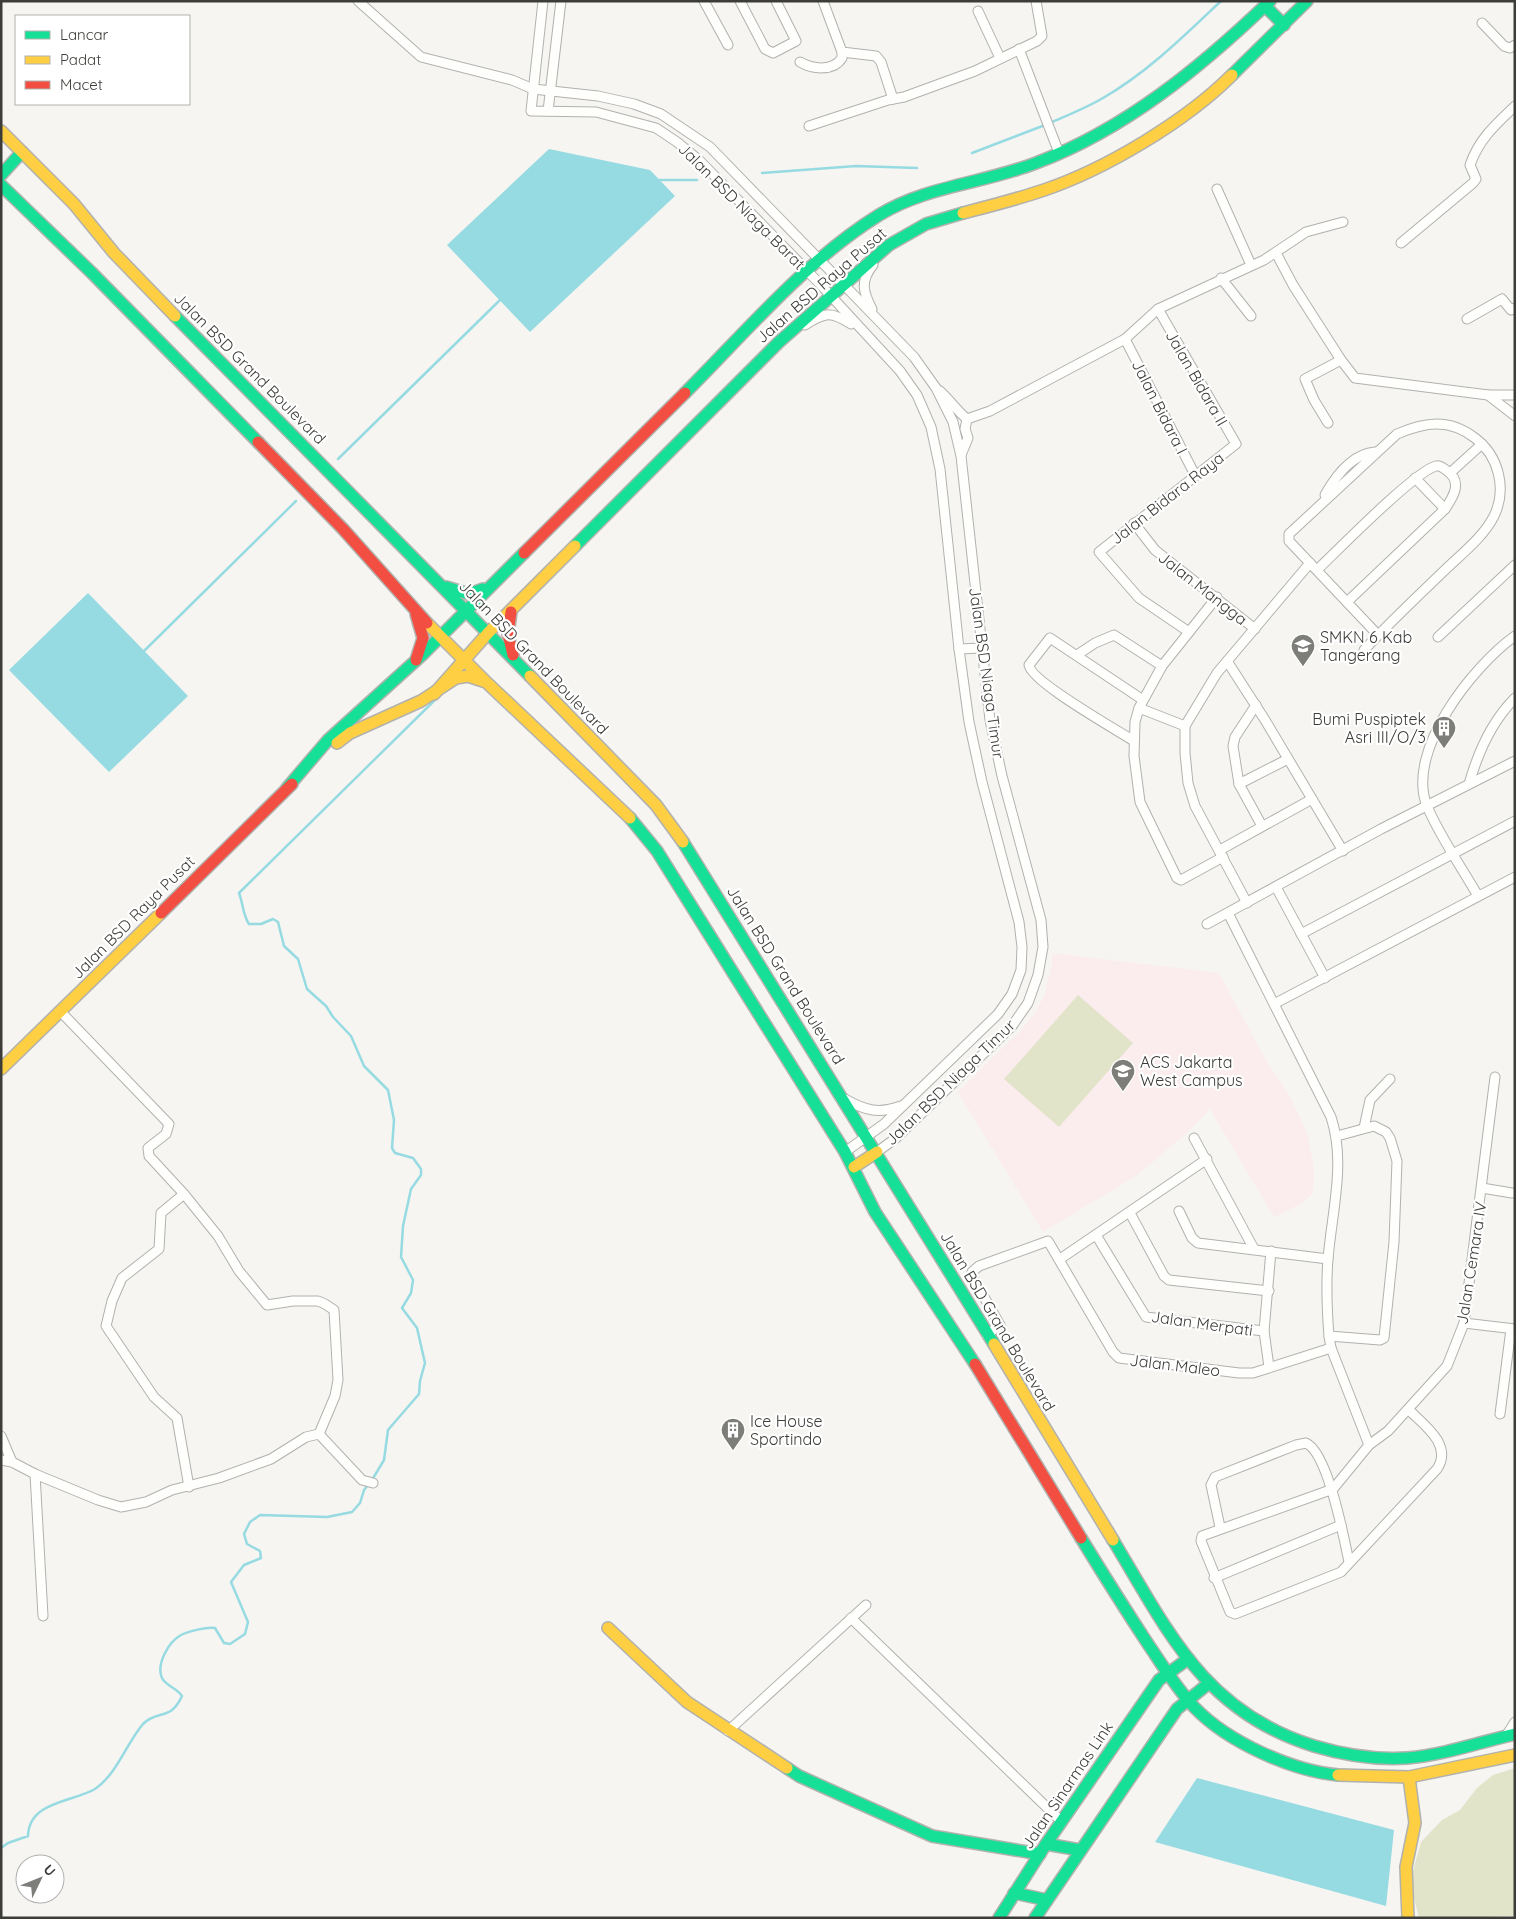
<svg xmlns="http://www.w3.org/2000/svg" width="1516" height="1919" font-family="Quicksand,sans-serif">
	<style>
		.education { fill: #fbeced }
		.green { fill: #e2e4ca }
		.water { fill: #96dae2 }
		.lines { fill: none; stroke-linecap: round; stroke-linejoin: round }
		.stream { stroke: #96dae2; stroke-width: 2.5 }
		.street-casing { stroke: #b1b1ae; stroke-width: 11 }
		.fast-casing { stroke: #b1b1ae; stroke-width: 14 }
		.slow-casing { stroke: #b1b1ae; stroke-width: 14 }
		.jam-casing { stroke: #b1b1ae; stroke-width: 14 }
		.street { stroke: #fefefd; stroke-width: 9 }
		.fast { stroke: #16e098; stroke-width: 11 }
		.slow { stroke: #ffcf43; stroke-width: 11 }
		.jam { stroke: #f24e42; stroke-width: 11 }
		.labels { text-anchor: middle; stroke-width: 4.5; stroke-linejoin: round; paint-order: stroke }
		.street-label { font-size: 16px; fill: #3c3c39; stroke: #fff }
		.poi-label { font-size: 16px; fill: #3c3c39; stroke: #fff; text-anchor: start }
	</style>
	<rect width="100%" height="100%" fill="#f6f5f1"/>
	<!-- education -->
	<path class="education" d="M1052,953L1219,973L1265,1059L1288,1093L1307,1132L1314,1168L1313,1193L1302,1203L1274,1217L1210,1109L1187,1133L1136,1176L1043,1232L958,1092L1021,1030L1035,1013L1044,996L1052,964Z"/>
	<!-- green -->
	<g class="green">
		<path d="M1078,995L1133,1043L1059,1127L1004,1079Z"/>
		<path d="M1515,1768V1916L1419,1918L1413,1894L1412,1874L1421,1842L1442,1820L1460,1810L1477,1788L1493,1775Z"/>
	</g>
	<!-- water -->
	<g class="water">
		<path d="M549,149L650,170L675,196L530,332L447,245Z"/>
		<path d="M88,593L188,696L109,772L9,670Z"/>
		<path d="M1197,1778L1394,1830L1386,1906L1155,1842Z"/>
	</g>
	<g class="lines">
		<!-- stream -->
		<g class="stream">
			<path d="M1050,123C1068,115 1086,108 1103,98C1147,73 1184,36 1221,1"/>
			<path d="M972,153L1045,125"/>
			<path d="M762,173L856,166L917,168"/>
			<path d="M659,180H697"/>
			<path d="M338,459L500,300"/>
			<path d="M144,651L296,501"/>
			<path d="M372,1480L384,1460L388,1430L419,1394L420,1381L425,1363L417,1328L402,1308L411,1293L413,1280L401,1257L403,1226L411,1189L421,1175V1169L413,1158L395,1153L392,1148L394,1120L388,1090L364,1066L351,1036L333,1017L326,1006L307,989L298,959L284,946L278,922L273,919L261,924H249C243,916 243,903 239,893L437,698"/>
			<path d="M1,1848L8,1843L28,1836C29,1801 73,1802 95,1789C117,1774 126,1744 143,1724C158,1709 170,1722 182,1696C177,1688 166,1686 162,1678C156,1665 168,1642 181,1635C189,1631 206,1627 215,1628L224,1643L230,1644L245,1634L248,1622L231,1582L244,1565L261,1558L260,1551L247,1544L244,1534L250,1522L260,1515L327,1517L352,1512L360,1503L364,1490L368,1485"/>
		</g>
		<defs>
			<g id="street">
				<path d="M358,1L421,57L512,80L533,89L598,96L634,104L661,114L710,147L914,357L936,388L953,422L961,456L990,720L1002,776L1041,920L1043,947L1038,975L1028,1003L1012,1026L896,1138L877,1152"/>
				<path d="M543,1L531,111L596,112L656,128L677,142L700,161L819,283L900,371L917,395L931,427L940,469L959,649L969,722L982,782L1019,922L1022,947L1021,970L1012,994L998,1014L884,1124L845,1152"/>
				<path d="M704,1L728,45"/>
				<path d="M740,1L765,49L773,53L796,41L776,1"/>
				<path d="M978,11L1000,58"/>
				<path d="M1482,23L1504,46L1510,48L1515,45"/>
				<path d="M1019,49L1059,153"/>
				<path d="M842,52L876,56L881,62L893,99"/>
				<path d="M800,62C812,69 833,72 842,58V52L823,1"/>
				<path d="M548,111L561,1"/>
				<path d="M809,126L888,100L904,97L975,71L1037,41L1042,36L1036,1"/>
				<path d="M1217,189L1251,265"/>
				<path d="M1401,243L1473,183L1476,179L1470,165C1479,139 1495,125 1515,106"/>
				<path d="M1276,253L1293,285L1341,360"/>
				<path d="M1221,278L1251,316"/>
				<path d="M872,309C863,292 860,281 873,265"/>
				<path d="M1158,309L1236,444L1099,552L1139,598L1189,632"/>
				<path d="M1467,319L1502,299L1511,310L1515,308"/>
				<path d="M805,325C825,312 831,311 851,324"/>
				<path d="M1125,339L1195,475"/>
				<path d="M940,391C950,400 957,411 967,419"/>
				<path d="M1488,395L1515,416"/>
				<path d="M967,419L990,411L1125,339L1158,309L1264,260L1306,232L1343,222"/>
				<path d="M1328,423L1314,400L1305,379L1341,360L1355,378L1488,395H1515"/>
				<path d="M961,455L968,438L965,429L967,419"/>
				<path d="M1450,473L1482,444"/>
				<path d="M1415,478L1445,509"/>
				<path d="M1325,495C1335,477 1352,454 1375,452"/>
				<path d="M1134,523L1155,550L1255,629"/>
				<path d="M1317,570C1337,551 1415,471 1436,466C1440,465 1443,468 1446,470C1463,481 1454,496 1445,509L1347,602"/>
				<path d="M1217,597L1162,666L1139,708L1135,722L1134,756L1140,802L1177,878L1181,880L1223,857"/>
				<path d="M1438,637L1515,565"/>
				<path d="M959,649L982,648"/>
				<path d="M1364,650C1391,621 1420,594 1448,567C1464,552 1484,536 1494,516C1507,489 1499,456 1475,438C1449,418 1425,422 1397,434L1289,534V541L1378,635"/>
				<path d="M1077,655L1095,643L1114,635L1162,666"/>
				<path d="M1227,661L1265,720L1343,851"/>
				<path d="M1256,705L1235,737L1233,746L1239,784L1262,826"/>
				<path d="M1139,708L1185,726"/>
				<path d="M1134,741C1117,730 1030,681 1029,665L1050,638L1143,700"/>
				<path d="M1239,784L1288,759"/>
				<path d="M1469,784C1478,752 1491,722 1515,698"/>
				<path d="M1220,850L1312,799"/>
				<path d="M1276,887L1325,978"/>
				<path d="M1478,896C1462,868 1439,835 1427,806C1405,751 1473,666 1515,636"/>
				<path d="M1247,903L1195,806L1188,783L1185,753V726L1217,673L1310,563"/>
				<path d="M1228,913L1331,1117C1346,1163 1332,1211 1328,1259C1326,1284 1327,1311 1329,1336L1331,1348L1369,1445L1333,1489L1202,1536L1201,1541L1230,1612L1235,1614L1341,1572L1437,1469C1453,1445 1424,1425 1409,1410"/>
				<path d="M1207,924L1381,829L1515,761"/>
				<path d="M1301,934L1515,821"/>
				<path d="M1274,1004L1515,877"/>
				<path d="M60,1011L169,1124L166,1134L148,1148L149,1156L184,1194L218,1236L239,1271L267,1305L293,1301H318L325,1304L334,1310L338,1380L335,1396L319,1434"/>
				<path d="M845,1099C866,1111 879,1114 901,1106"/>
				<path d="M1364,1128L1370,1100L1390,1079"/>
				<path d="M1194,1138L1254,1249"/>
				<path d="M1482,1188L1512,1193"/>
				<path d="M184,1194L161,1213L159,1249L122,1278L112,1301L106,1326L154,1397L177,1418L189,1487"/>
				<path d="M1179,1211L1192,1238L1198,1243L1328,1259"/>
				<path d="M1130,1213L1164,1276L1169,1280L1269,1291"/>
				<path d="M1096,1235L1146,1317L1264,1331"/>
				<path d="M1060,1259L1207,1159"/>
				<path d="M1464,1323L1515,1329"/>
				<path d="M987,1335L1000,1325L972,1276V1272L979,1266L1048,1241L1113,1352L1119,1358L1239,1373H1253L1331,1348"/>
				<path d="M1329,1336L1380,1340L1384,1338L1394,1242L1397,1161L1390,1138L1386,1132L1374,1126L1337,1136"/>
				<path d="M1269,1367L1264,1331L1271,1251"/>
				<path d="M1500,1414L1511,1329"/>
				<path d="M1,1436L12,1462"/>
				<path d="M1369,1445L1388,1431L1447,1366L1464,1323L1495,1077"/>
				<path d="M1,1460L12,1462L35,1474L98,1500L121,1507L146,1502L172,1490L219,1478L271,1459L306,1437L319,1434L362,1480L373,1483"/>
				<path d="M35,1474L43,1616"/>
				<path d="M1220,1527L1211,1485L1215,1477L1296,1445L1306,1443C1328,1453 1344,1538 1349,1562"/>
				<path d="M1214,1578L1341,1525"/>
				<path d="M851,1618L1062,1822"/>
				<path d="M728,1731L866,1605"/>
				<path d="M1506,1736L1515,1722"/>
			</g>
			<g id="fast">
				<path d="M1265,6L1284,25"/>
				<path d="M1232,75L1307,1"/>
				<path d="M1,175L22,152"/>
				<path d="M1,185L92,273L258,442"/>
				<path d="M175,316L530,676"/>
				<path d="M685,393C746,332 805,261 879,215C926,186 985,183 1036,163C1126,129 1201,67 1270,1"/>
				<path d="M575,546L779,342L889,245L926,224L963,213"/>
				<path d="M446,587L469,594L483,589"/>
				<path d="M287,788L328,740L422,655L524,553"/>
				<path d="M630,818L657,851L845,1152L875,1212L975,1364"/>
				<path d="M683,842L994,1344"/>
				<path d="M1081,1538C1103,1574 1125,1609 1148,1644C1163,1666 1177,1689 1195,1708C1228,1742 1292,1771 1338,1775"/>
				<path d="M1113,1540C1168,1631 1204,1712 1314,1746C1344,1755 1376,1760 1407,1758C1444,1755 1480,1742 1515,1734"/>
				<path d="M787,1768L799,1776L932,1836L1040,1854"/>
				<path d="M1046,1844L1080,1850"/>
				<path d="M1014,1893L1047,1900"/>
				<path d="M999,1918L1046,1844L1159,1680L1188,1659"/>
				<path d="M1035,1918L1177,1709L1208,1684"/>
			</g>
			<g id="slow">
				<path d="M1,131L74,204L114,253L175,316"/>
				<path d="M963,213C990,206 1018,199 1044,190C1106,169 1186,121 1232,75"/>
				<path d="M427,623L484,680L630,818"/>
				<path d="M530,676L656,805L683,842"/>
				<path d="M434,694L488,633L575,546"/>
				<path d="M337,743L350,733L421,701L456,678L468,676L483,681"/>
				<path d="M1,1069L161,913"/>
				<path d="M854,1167L877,1152"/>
				<path d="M994,1344L1113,1540"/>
				<path d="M608,1628L687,1702L787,1768"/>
				<path d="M1338,1775L1409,1777L1515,1755"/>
				<path d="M1408,1918L1406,1867L1415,1823L1409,1777"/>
			</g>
			<g id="jam">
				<path d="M258,442L343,529L427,623"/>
				<path d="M524,553L685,393"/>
				<path d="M511,612L508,634L513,655"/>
				<path d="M416,614L423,638L416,660"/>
				<path d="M161,913L292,784"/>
				<path d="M975,1364L1081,1538"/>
			</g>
		</defs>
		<!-- street casing -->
		<use href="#street" class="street-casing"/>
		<!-- fast casing -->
		<use href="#fast" class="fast-casing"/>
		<!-- slow casing -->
		<use href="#slow" class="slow-casing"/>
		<!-- jam casing -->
		<use href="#jam" class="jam-casing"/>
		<!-- street -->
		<use href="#street" class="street"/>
		<!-- fast -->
		<use href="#fast" class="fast"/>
		<!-- slow -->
		<use href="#slow" class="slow"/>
		<!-- jam -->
		<use href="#jam" class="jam"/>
	</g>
	<!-- icons -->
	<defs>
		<symbol id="school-pin" viewBox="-11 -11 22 30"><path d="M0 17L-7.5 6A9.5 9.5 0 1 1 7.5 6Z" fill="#7d7d79" stroke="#fff"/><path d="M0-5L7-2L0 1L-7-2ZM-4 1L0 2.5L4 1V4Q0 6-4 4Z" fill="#fff"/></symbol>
		<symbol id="building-pin" viewBox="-11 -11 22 30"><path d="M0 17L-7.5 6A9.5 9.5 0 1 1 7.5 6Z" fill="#7d7d79" stroke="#fff"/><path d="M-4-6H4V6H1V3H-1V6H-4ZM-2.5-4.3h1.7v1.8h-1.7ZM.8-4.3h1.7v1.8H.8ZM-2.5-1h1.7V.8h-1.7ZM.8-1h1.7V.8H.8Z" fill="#fff"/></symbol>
	</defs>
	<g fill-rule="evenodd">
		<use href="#school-pin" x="1289" y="632" width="28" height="38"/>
		<use href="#building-pin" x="1430" y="714" width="28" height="38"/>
		<use href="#school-pin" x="1109" y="1057" width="28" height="38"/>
		<use href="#building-pin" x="719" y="1416" width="28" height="38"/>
	</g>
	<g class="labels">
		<!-- street labels -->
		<g class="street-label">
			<text transform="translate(742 206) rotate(45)" y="6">Jalan BSD Niaga Barat</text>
			<text transform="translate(821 285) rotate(-41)" y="6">Jalan BSD Raya Pusat</text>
			<text transform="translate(250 368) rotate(45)" y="6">Jalan BSD Grand Boulevard</text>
			<text transform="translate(1197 378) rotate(60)" y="6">Jalan Bidara II</text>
			<text transform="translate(1160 407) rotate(63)" y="6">Jalan Bidara I</text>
			<text transform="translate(1167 498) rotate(-38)" y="6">Jalan Bidara Raya</text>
			<text transform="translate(1203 588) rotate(38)" y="6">Jalan Mangga</text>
			<text transform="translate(534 657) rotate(46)" y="6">Jalan BSD Grand Boulevard</text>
			<text transform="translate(987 673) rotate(82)" y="6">Jalan BSD Niaga Timur</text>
			<text transform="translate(133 917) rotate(-45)" y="6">Jalan BSD Raya Pusat</text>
			<text transform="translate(786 975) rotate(58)" y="6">Jalan BSD Grand Boulevard</text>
			<text transform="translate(950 1082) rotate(-44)" y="6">Jalan BSD Niaga Timur</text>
			<text transform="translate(1471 1263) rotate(-81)" y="6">Jalan Cemara IV</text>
			<text transform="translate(998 1321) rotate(59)" y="6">Jalan BSD Grand Boulevard</text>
			<text transform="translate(1202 1323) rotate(8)" y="6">Jalan Merpati</text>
			<text transform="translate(1175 1365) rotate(7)" y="6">Jalan Maleo</text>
			<text transform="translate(1067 1785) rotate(-56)" y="6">Jalan Sinarmas Link</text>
		</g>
		<!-- poi labels -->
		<g class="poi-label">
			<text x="1320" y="643">SMKN 6 Kab<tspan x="1320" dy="18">Tangerang</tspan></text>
			<text x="1426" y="725" text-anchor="end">Bumi Puspiptek<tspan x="1426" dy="18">Asri III/O/3</tspan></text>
			<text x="1140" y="1068">ACS Jakarta<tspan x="1140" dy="18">West Campus</tspan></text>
			<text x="750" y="1427">Ice House<tspan x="750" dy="18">Sportindo</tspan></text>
		</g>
	</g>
	<!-- border -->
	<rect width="1516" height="1919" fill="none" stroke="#3c3c39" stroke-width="5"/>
	<!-- legend -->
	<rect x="15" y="15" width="175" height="90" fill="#ffffff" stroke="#b1b1b0"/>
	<rect x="25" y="31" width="25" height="8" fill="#16e098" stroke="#b1b1b0"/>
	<text x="60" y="40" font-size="15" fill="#3c3c39">Lancar</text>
	<rect x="25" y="56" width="25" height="8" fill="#ffcf43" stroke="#b1b1b0"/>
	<text x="60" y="65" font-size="15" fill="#3c3c39">Padat</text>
	<rect x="25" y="81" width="25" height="8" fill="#f24e42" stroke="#b1b1b0"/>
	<text x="60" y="90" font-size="15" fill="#3c3c39">Macet</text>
	<!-- north arrow -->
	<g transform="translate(40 1879) rotate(47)"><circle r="24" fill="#ffffff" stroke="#b1b1b0"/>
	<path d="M0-4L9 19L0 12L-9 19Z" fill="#7d7d79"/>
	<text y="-8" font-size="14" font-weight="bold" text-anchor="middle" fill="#3c3c39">U</text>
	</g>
</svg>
